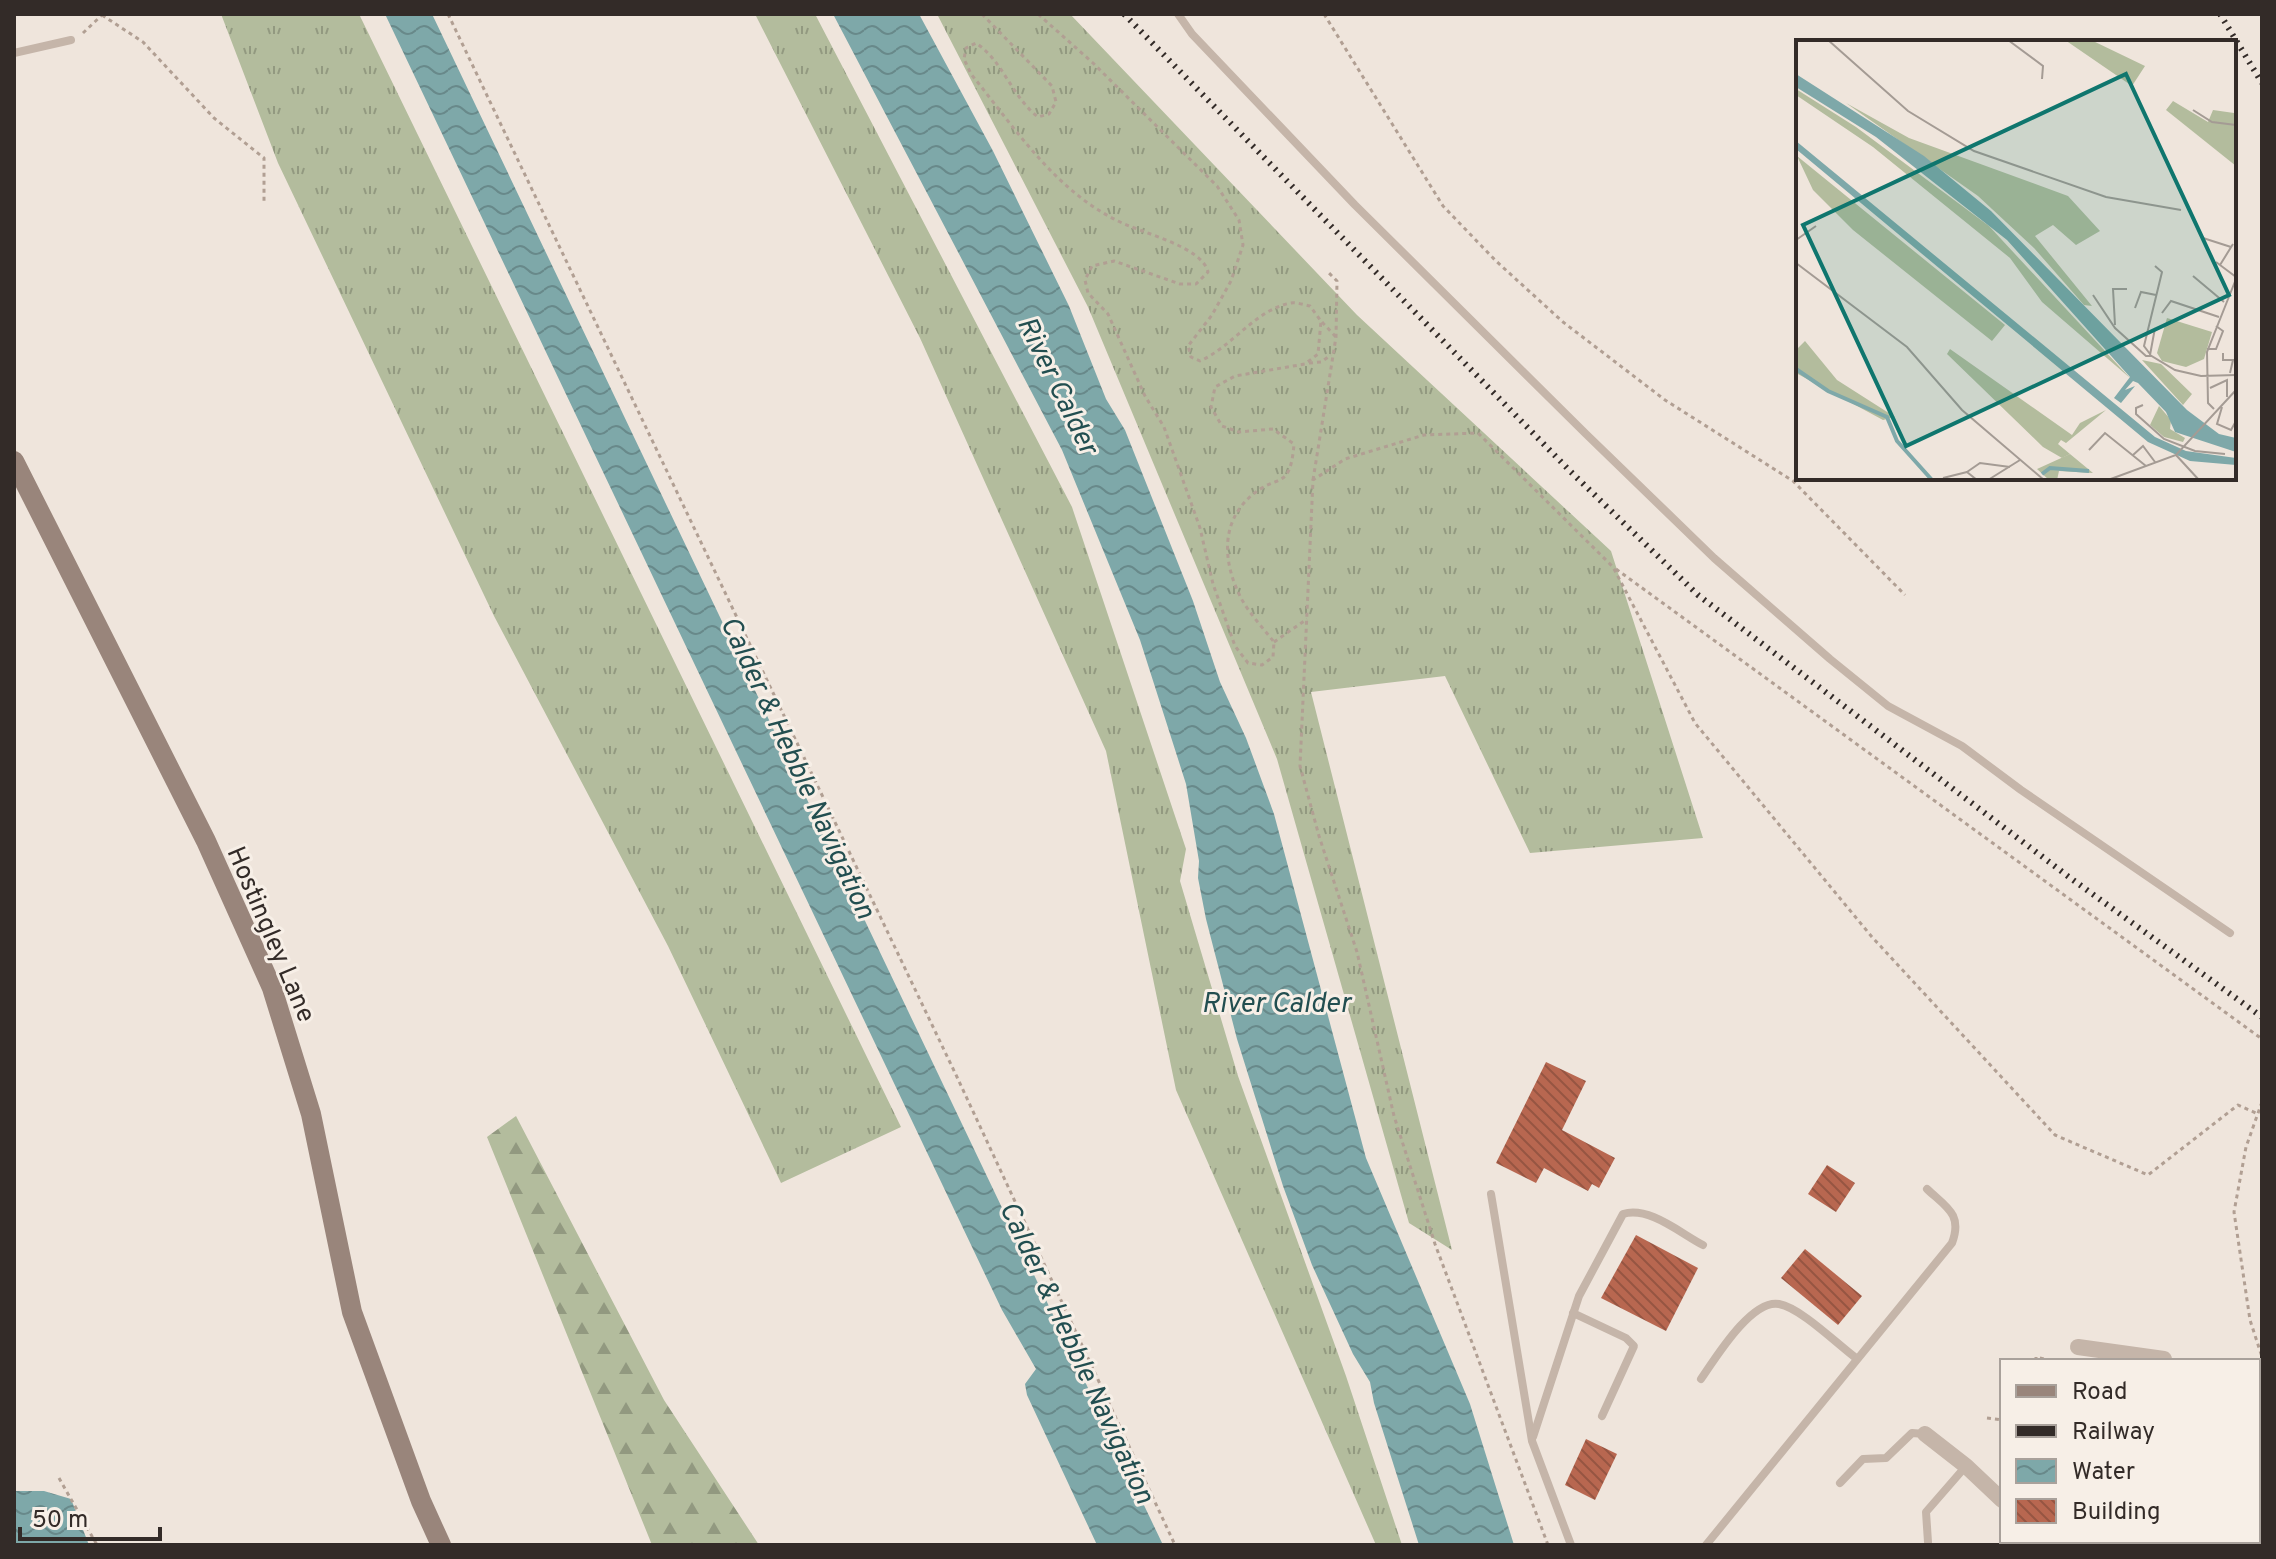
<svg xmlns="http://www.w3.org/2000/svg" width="2276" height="1559" font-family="Overpass,sans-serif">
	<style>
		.grass { fill: url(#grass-tufts) }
		.forest { fill: url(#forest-firs) }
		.water { fill: url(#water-waves) }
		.building { fill: url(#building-back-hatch) }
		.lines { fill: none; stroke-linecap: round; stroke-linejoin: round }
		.path { stroke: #b19f93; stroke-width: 3; stroke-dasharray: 4 4; stroke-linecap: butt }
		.service { stroke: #c5b5a9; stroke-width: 8 }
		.minor { stroke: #c5b5a9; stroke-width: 16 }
		.secondary { stroke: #99857b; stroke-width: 20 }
		.rail { stroke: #332b28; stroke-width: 6; stroke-dasharray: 2 6; stroke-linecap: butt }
		.labels { text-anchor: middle; stroke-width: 6; stroke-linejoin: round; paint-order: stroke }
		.street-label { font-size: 26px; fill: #332b28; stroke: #f7efe7 }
		.water-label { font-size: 28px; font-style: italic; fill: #224e50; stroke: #f7efe7 }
		.inset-river { fill: none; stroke: #7ea8a9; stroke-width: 4 }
		.inset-road { fill: none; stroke: #a49b94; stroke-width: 2 }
		.view { fill: #0f766e; fill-opacity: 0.15; stroke: #0f766e; stroke-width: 4 }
		.inset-edge { fill: none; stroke: #332b28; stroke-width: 4 }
	</style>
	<defs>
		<pattern id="grass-tufts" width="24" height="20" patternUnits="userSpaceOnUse" patternTransform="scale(2)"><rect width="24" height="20" fill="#b3bc9d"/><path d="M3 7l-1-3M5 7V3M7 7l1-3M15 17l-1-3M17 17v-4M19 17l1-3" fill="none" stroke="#929980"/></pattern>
		<pattern id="forest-firs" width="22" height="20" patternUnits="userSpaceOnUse" patternTransform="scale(2)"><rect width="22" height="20" fill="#b3bc9d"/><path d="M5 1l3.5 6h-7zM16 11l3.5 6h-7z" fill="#929980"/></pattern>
		<pattern id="water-waves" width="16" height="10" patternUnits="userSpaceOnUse" patternTransform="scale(2)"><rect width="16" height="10" fill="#7ea8a9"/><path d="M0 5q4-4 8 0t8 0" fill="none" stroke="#68898a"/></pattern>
		<pattern id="building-back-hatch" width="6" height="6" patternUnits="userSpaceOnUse" patternTransform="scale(2)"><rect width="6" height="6" fill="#b86750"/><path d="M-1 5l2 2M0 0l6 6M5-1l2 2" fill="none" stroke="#965542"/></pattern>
	</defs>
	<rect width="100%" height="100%" fill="#efe5dc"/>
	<!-- grass -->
	<g class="grass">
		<path d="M221,14H359L901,1127L781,1183L668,946L494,616L278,163Z"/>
		<path d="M755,14H815L1072,507L1186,849L1180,881L1238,1076L1346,1376L1402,1545H1376L1176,1090L1106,751L920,338Z"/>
		<path d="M937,14H1070L1357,315L1611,551L1703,838L1530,853L1445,676L1311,692L1452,1250L1409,1223L1277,759L1088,307Z"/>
	</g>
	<!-- forest -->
	<path class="forest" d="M516,1116L664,1400L759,1545H652L487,1137Z"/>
	<!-- water -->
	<g class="water">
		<path d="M385,14H432L1163,1545H1097L1027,1395L1025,1384L1036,1369L1002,1310Z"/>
		<path d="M833,14H919L993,151L1069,306L1106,399L1125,430L1193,601L1220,682L1246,738L1274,814L1366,1158L1470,1404L1514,1545H1419L1374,1403L1370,1382L1353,1354L1312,1265L1283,1186L1237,1039L1206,919L1198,878L1199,861L1186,784L1140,640L1062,450Z"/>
		<path d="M14,1491H44L71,1499L89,1545H14Z"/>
	</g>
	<!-- building -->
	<g class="building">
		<path d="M1546,1062L1586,1081L1562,1130L1615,1158L1599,1188L1592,1184L1588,1191L1544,1168L1536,1183L1496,1163Z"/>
		<path d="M1827,1165L1855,1183L1836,1212L1808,1194Z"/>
		<path d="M1636,1235L1698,1268L1666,1331L1601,1298Z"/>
		<path d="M1805,1249L1862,1296L1838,1325L1781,1278Z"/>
		<path d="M1586,1439L1617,1454L1595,1500L1565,1485Z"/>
	</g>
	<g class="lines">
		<!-- path -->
		<g class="path">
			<path d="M448,14L957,1077L1175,1545"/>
			<path d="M982,14L1052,86L1056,102L1049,114L1038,117C1012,97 1003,61 976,43L966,48L964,59L971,74C1014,127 1054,189 1116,220C1140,233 1202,246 1208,272L1196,284H1180L1114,261L1092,266L1085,280L1088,293L1108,314L1145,396L1164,427L1200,528L1213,584L1235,646L1248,663L1262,665L1273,657L1274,642C1263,628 1249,613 1241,598C1223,563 1220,523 1251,496C1278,472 1290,492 1294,444L1273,429L1239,432L1222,426L1211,407L1215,387L1235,376L1305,364L1318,354L1321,321L1310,306C1304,305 1297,302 1291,303C1256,309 1232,347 1200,361L1191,357L1188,346L1212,315L1231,281L1243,245L1239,220L1217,186L1093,63L1038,14"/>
			<path d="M1324,14L1443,206L1496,261L1563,322L1665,400L1793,481L1905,595"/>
			<path d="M102,15L143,42L214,118L264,158V203"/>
			<path d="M83,33L103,14"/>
			<path d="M1322,322L1336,337"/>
			<path d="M1309,363L1321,362L1331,355"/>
			<path d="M1313,480L1336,337L1337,281L1329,273"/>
			<path d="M1616,569L2262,1039"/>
			<path d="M1274,642L1307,619"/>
			<path d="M2262,1102L2246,1147L2234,1212L2250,1320L2262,1357"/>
			<path d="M2036,1361V1357L2052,1361"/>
			<path d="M1987,1418L2002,1420"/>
			<path d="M59,1478L97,1545"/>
			<path d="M1548,1545L1435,1244L1394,1116L1357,952L1319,836L1300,766L1313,480L1345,459L1424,435L1478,433L1613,567L1695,723L1872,937L2055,1135L2148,1175L2238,1105L2258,1114"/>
		</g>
		<!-- service -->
		<g class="service">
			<path d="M1178,14L1192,34L1355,205L1586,434L1714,558L1830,659L1888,706L1962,746L2021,790L2230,933"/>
			<path d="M14,53L71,40"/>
			<path d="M1491,1194L1532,1441L1571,1545"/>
			<path d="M1573,1313L1626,1338L1634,1346L1602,1416"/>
			<path d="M1701,1379C1715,1359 1751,1299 1779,1304C1801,1308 1837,1344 1856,1358"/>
			<path d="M1533,1437L1579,1296L1623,1214C1649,1206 1680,1233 1703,1245"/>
			<path d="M1840,1483L1863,1459L1886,1458L1912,1433L1925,1434"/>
			<path d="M1928,1542L1926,1512L1966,1466"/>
			<path d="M1706,1545L1952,1243C1963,1214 1946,1207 1927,1189"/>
		</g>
		<!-- minor -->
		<g class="minor">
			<path d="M2078,1347L2164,1359"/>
			<path d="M1925,1434L1966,1466L2002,1500"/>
			<path d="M2042,1541L2046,1545"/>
			<path d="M2215,1541L2217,1545"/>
		</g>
		<!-- secondary -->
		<path class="secondary" d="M14,461L206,841L272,988L311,1114L352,1312L421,1501L441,1545"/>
		<!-- rail -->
		<g class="rail">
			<path d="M1124,14L1571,472L1698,595L2069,877L2262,1017"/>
			<path d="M2220,14L2262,83"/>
		</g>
	</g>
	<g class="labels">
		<!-- street labels -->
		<g class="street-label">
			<text transform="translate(272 934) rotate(67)" y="9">Hostingley Lane</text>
		</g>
		<!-- water labels -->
		<g class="water-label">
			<text transform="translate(1059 385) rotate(64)" y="10">River Calder</text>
			<text transform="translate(799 767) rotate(65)" y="10">Calder &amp; Hebble Navigation</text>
			<text x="1276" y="1012">River Calder</text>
			<text transform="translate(1078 1352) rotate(65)" y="10">Calder &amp; Hebble Navigation</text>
		</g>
	</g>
	<!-- overview -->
	<g transform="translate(1796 40)">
		<rect width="440" height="440" fill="#efe5dc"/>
		<path d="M269,0H295L349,26L336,46ZM0,49L60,87L193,186L334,338L246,262L214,218L77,107L0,55ZM377,61L412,82L417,70L438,73L440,126L370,70ZM50,63L113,98L272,156L304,191L280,205L257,185L239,196L296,266L288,265L238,208L182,156ZM1,116L209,285L196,301L57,190L17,150ZM274,414L297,433L263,431L261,440H253L241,429Z" fill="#b3bc9d"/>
		<path d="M9,301L41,340L99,377L87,380L0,333V310ZM154,309L276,395L284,383L310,370L270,403L265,400L262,404L274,414L266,418L247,407L151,314ZM346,320L365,324L396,354L387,365ZM363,366L375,380L374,389L389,398L387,402L368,397L354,385Z" fill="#b3bc9d"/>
		<path d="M371,278L416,292L408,319L390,327L366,321L361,313Z" fill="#b3bc9d"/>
		<path d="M0,34L128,116L195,171L391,370L423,394L440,398V412L379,392L370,372L342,343L337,341L329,350L339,346L325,363L318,358L334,337L211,200L80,97L0,47ZM0,101L359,397L390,411L440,418V425L394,421L352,402L0,109Z" fill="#7ea8a9"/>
		<path class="inset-river" d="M0,329L32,351L91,377L101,401L136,440M246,434L254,428L293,431"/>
		<path class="inset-road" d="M32,0L112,71L178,111L310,157L385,170M212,0L247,26L246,39M397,70L416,82L440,85M407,198L435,207M0,200L20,186M420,222L440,237M0,223L111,307L166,370L248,440M424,225L437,204M397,236L428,262M297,255L319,288L350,316H356M339,268L345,252L360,255M366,273L375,261L423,277M319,285L317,249H331M359,288L354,315L379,330L405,336L440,335M411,309H420L427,291L420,286M427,313V320H437L434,333M354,314L348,306L366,232L359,226M414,348L431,340V357M347,365L340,368V374L368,399L399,411L429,414M426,367L421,384L435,390L440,381M418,369L412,363L411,312L440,239M293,410L309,393L350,426M337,415L347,406L359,422M380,415L403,440M147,438L171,432M181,440L171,432L184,423L214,427M192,440L224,420M312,440L380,415L440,350"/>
		<path class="view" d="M330,34L433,255L110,406L7,185Z"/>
		<rect width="440" height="440" class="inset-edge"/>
	</g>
	<!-- border -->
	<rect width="2276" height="1559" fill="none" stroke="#332b28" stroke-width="32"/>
	<!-- legend -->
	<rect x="2000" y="1359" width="260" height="184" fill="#f7efe7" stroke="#a9a19b" stroke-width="2"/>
	<rect x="2016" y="1385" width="40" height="12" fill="#99857b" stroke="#a9a19b" stroke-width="2"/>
	<text x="2072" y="1399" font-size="24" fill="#332b28">Road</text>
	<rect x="2016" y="1425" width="40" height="12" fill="#332b28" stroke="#a9a19b" stroke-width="2"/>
	<text x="2072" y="1439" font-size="24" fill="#332b28">Railway</text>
	<rect x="2016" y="1459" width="40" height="24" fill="url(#water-waves)" stroke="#a9a19b" stroke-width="2"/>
	<text x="2072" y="1479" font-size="24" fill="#332b28">Water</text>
	<rect x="2016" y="1499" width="40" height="24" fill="url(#building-back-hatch)" stroke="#a9a19b" stroke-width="2"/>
	<text x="2072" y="1519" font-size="24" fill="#332b28">Building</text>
	<!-- scale -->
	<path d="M20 1527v12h140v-12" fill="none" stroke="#332b28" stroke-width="4"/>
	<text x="32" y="1527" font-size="24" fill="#332b28" stroke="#f7efe7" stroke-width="6" paint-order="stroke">50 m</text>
</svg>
